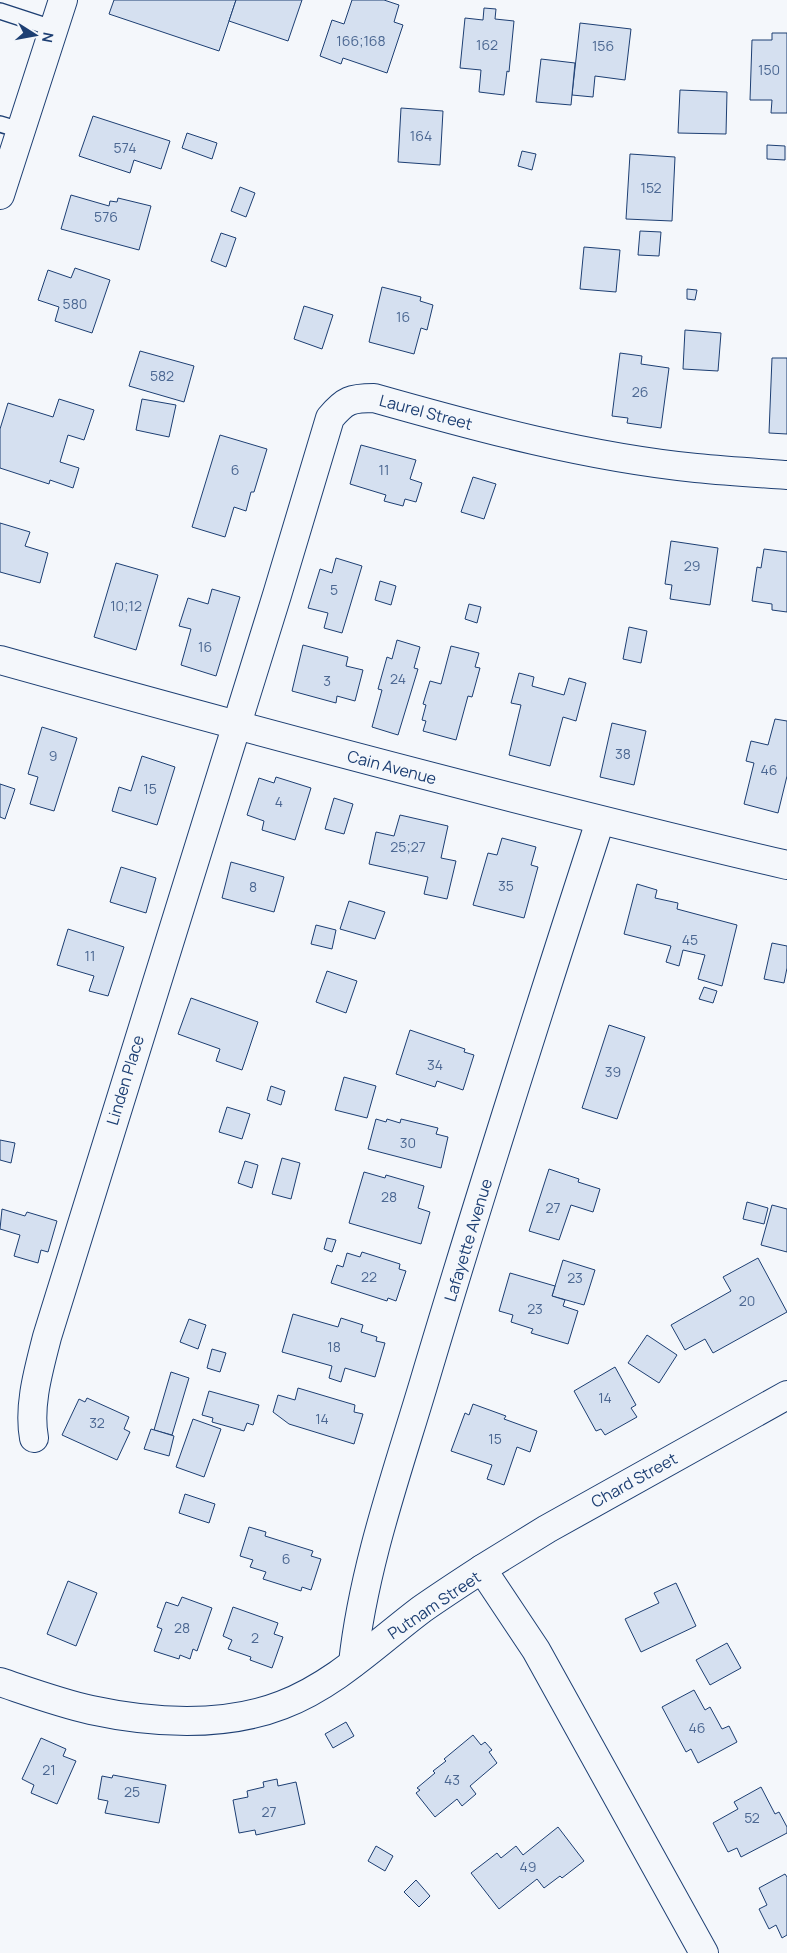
<svg xmlns="http://www.w3.org/2000/svg" width="787" height="1953" font-family="Manrope,sans-serif">
	<style>
		.building { fill: #d5e0f0; stroke: #1d3f73 }
		.lines { fill: none; stroke-linecap: round; stroke-linejoin: round }
		.service-casing { stroke: #1d3f73; stroke-width: 18 }
		.minor-casing { stroke: #1d3f73; stroke-width: 30 }
		.secondary-casing { stroke: #1d3f73; stroke-width: 30 }
		.service { stroke: #f4f7fb; stroke-width: 15 }
		.minor { stroke: #f4f7fb; stroke-width: 28 }
		.secondary { stroke: #f4f7fb; stroke-width: 28 }
		.labels { text-anchor: middle; stroke-width: 4; stroke-linejoin: round; paint-order: stroke }
		.number-label { font-size: 14px; fill: #4b6792 }
		.street-label { font-size: 16px; fill: #1d3f73; stroke: #f4f7fb }
	</style>
	<rect width="100%" height="100%" fill="#f4f7fb"/>
	<!-- building -->
	<g class="building">
		<path d="M114,0H236L219,51L109,14Z"/>
		<path d="M236,0H302L288,41L229,21Z"/>
		<path d="M352,0H384L399,5L394,22L403,25L387,73L343,58L341,64L320,56L332,20L344,24Z"/>
		<path d="M484,8L496,9L495,19L514,21L509,72L507,71L504,95L479,92L481,70L460,68L465,18L483,20Z"/>
		<path d="M580,23L631,29L625,80L595,76L593,97L572,95Z"/>
		<path d="M772,33H787V113H771L772,100H750L752,40H772Z"/>
		<path d="M541,59L575,63L571,105L536,102Z"/>
		<path d="M680,90L727,92L726,134L678,133Z"/>
		<path d="M401,108L443,111L440,165L398,162Z"/>
		<path d="M93,116L170,141L161,169L134,160L130,173L79,156Z"/>
		<path d="M187,133L217,143L212,159L182,148Z"/>
		<path d="M767,145L785,146V160L767,159Z"/>
		<path d="M522,151L536,154L532,170L518,166Z"/>
		<path d="M630,154L675,157L672,221L626,219Z"/>
		<path d="M240,187L255,193L246,217L231,211Z"/>
		<path d="M71,195L109,206L110,201L117,202L118,198L151,206L139,250L61,229Z"/>
		<path d="M640,231L661,232L659,256L638,255Z"/>
		<path d="M221,233L236,238L226,267L211,261Z"/>
		<path d="M584,247L620,250L616,292L580,289Z"/>
		<path d="M75,268L110,280L92,333L55,321L59,307L38,300L48,270L71,278Z"/>
		<path d="M382,287L421,297L420,301L433,305L427,330L421,328L414,354L369,342Z"/>
		<path d="M687,289L697,290L695,300L687,299Z"/>
		<path d="M304,306L333,315L322,349L294,339Z"/>
		<path d="M685,330L721,333L718,371L683,369Z"/>
		<path d="M140,351L194,366L184,402L129,386Z"/>
		<path d="M620,353L642,356L641,364L669,368L661,428L627,423L628,418L612,416Z"/>
		<path d="M772,358H787V434L769,433Z"/>
		<path d="M59,399L94,410L84,440L68,435L60,462L79,468L73,488L50,480L49,484L0,468V429L8,403L53,417Z"/>
		<path d="M142,399L176,405L169,437L136,430Z"/>
		<path d="M220,435L267,449L254,492H251L246,511L234,507L225,537L192,527Z"/>
		<path d="M361,445L416,460L410,479L422,483L416,502L405,499L403,506L384,501L386,495L350,484Z"/>
		<path d="M473,477L496,484L484,519L461,512Z"/>
		<path d="M0,523L30,532L25,546L48,553L40,583L0,572Z"/>
		<path d="M671,541L718,548L710,605L670,599L672,585L665,584Z"/>
		<path d="M764,549L787,552V612L772,610V604L752,601L757,567L761,568Z"/>
		<path d="M336,558L362,566L342,633L324,628L328,613L308,608L320,569L332,573Z"/>
		<path d="M116,563L158,575L136,650L94,637Z"/>
		<path d="M380,581L396,586L391,605L375,600Z"/>
		<path d="M212,589L240,597L216,676L181,665L191,629L179,626L188,598L208,604Z"/>
		<path d="M469,604L481,607L477,623L465,619Z"/>
		<path d="M629,627L647,631L641,663L623,659Z"/>
		<path d="M397,640L420,647L414,668L418,669L398,735L372,727L382,690L378,689L387,657L392,659Z"/>
		<path d="M303,645L348,657L346,666L363,670L355,701L337,696L336,703L292,691Z"/>
		<path d="M451,646L479,653L475,667L480,668L472,697L468,696L456,740L423,731L426,721L422,720L426,705L423,704L430,681L441,684Z"/>
		<path d="M519,673L534,677L532,686L564,695L569,678L586,683L576,721L563,717L550,766L509,755L521,705L511,703Z"/>
		<path d="M775,719L787,721V776L778,813L744,804L754,763L746,761L751,741L768,745Z"/>
		<path d="M612,723L646,731L634,785L600,777Z"/>
		<path d="M42,727L77,738L54,811L30,804L38,777L28,774Z"/>
		<path d="M142,756L175,767L157,825L112,811L119,787L131,791Z"/>
		<path d="M276,777L311,788L295,840L262,830L264,821L247,815L259,778L274,783Z"/>
		<path d="M0,784L15,789L5,819L0,817Z"/>
		<path d="M334,798L353,804L344,834L325,829Z"/>
		<path d="M400,815L448,826L441,858L456,861L447,899L424,894L428,877L369,864L376,832L394,836Z"/>
		<path d="M502,838L536,847L531,865L538,867L524,918L473,905L488,853L497,855Z"/>
		<path d="M231,862L284,877L274,912L222,898Z"/>
		<path d="M121,867L156,878L146,913L110,902Z"/>
		<path d="M637,884L657,890L655,898L678,903L677,909L737,925L722,986L698,979L705,955L683,950L679,966L666,962L671,946L624,934Z"/>
		<path d="M349,901L385,912L375,939L340,929Z"/>
		<path d="M316,925L336,930L332,949L311,944Z"/>
		<path d="M68,929L124,947L108,996L89,991L94,976L57,965Z"/>
		<path d="M772,943L787,946V968L784,983L764,979Z"/>
		<path d="M327,971L357,981L346,1013L316,1002Z"/>
		<path d="M704,987L717,991L713,1003L699,999Z"/>
		<path d="M191,998L258,1022L242,1070L216,1061L220,1049L178,1034Z"/>
		<path d="M609,1025L645,1037L617,1119L582,1108Z"/>
		<path d="M410,1030L465,1049L464,1052L474,1055L463,1090L437,1081L435,1087L396,1074Z"/>
		<path d="M344,1077L376,1086L367,1118L335,1110Z"/>
		<path d="M271,1086L285,1091L281,1105L267,1100Z"/>
		<path d="M227,1107L250,1114L242,1139L219,1132Z"/>
		<path d="M376,1119L386,1122L387,1119L400,1123L401,1119L438,1128L436,1134L448,1137L441,1168L368,1149Z"/>
		<path d="M0,1140L15,1143L11,1163L0,1160Z"/>
		<path d="M282,1158L300,1163L291,1199L272,1194Z"/>
		<path d="M245,1161L258,1165L252,1188L238,1183Z"/>
		<path d="M549,1169L579,1179L578,1182L600,1189L593,1212L571,1205L559,1240L529,1231Z"/>
		<path d="M364,1172L385,1178L386,1175L424,1186L418,1208L430,1212L421,1244L349,1223Z"/>
		<path d="M747,1202L768,1208L764,1224L743,1219Z"/>
		<path d="M772,1205L787,1209V1252L761,1245Z"/>
		<path d="M2,1209L25,1216L27,1212L57,1221L48,1252L41,1250L38,1263L14,1256L20,1235L0,1229Z"/>
		<path d="M327,1238L336,1240L332,1252L324,1249Z"/>
		<path d="M362,1252L400,1264L399,1269L406,1271L396,1301L388,1298L387,1301L331,1283L337,1265L343,1267L347,1253L360,1257Z"/>
		<path d="M758,1258L787,1312L713,1353L705,1339L685,1350L671,1325L731,1291L723,1277Z"/>
		<path d="M563,1260L595,1270L584,1305L552,1296Z"/>
		<path d="M510,1273L555,1286L552,1296L565,1300L563,1306L578,1311L568,1344L531,1333L533,1329L511,1322L513,1315L499,1311Z"/>
		<path d="M293,1314L338,1327L341,1318L363,1325L361,1332L377,1337L376,1341L385,1343L375,1377L345,1368L341,1382L329,1378L332,1366L282,1352Z"/>
		<path d="M189,1319L206,1325L198,1349L180,1342Z"/>
		<path d="M647,1335L677,1355L659,1383L628,1363Z"/>
		<path d="M212,1349L226,1353L220,1372L207,1368Z"/>
		<path d="M615,1367L636,1405L631,1408L637,1417L605,1435L601,1429L596,1431L574,1391Z"/>
		<path d="M171,1372L189,1378L172,1435L154,1430Z"/>
		<path d="M298,1388L355,1405L354,1412L363,1414L354,1444L289,1424L273,1412L278,1395L295,1400Z"/>
		<path d="M209,1391L259,1405L253,1425L247,1423L244,1431L212,1422L213,1418L202,1415Z"/>
		<path d="M87,1398L129,1417L124,1429L130,1432L117,1460L62,1435L79,1399L85,1402Z"/>
		<path d="M473,1404L506,1416L504,1419L537,1431L530,1452L517,1447L504,1485L487,1479L492,1465L451,1451L465,1413L469,1415Z"/>
		<path d="M193,1419L221,1429L204,1477L176,1467Z"/>
		<path d="M151,1429L174,1436L169,1456L144,1449Z"/>
		<path d="M185,1494L215,1504L209,1523L179,1513Z"/>
		<path d="M249,1527L266,1532L265,1536L313,1551L311,1556L321,1559L311,1590L302,1587L301,1591L263,1579L266,1572L250,1567L253,1560L240,1556Z"/>
		<path d="M68,1581L97,1593L76,1646L47,1634Z"/>
		<path d="M676,1583L696,1626L641,1652L625,1619L659,1603L654,1593Z"/>
		<path d="M182,1597L212,1608L197,1651L193,1649L190,1659L180,1655L179,1659L154,1651L162,1629L157,1627L166,1602L178,1606Z"/>
		<path d="M233,1607L278,1623L274,1634L283,1637L272,1668L250,1660L251,1657L228,1649L232,1640L223,1636Z"/>
		<path d="M727,1643L741,1668L710,1685L696,1660Z"/>
		<path d="M694,1690L705,1710L710,1707L722,1729L729,1726L737,1742L698,1763L691,1749L686,1752L662,1707Z"/>
		<path d="M346,1722L354,1736L333,1748L325,1734Z"/>
		<path d="M473,1735L481,1745L485,1742L492,1750L489,1752L497,1763L470,1786L476,1794L462,1806L457,1799L435,1817L416,1793L420,1790L417,1788L435,1773L433,1771L446,1761L444,1759Z"/>
		<path d="M41,1738L66,1749L63,1756L76,1761L57,1804L31,1793L34,1785L22,1779Z"/>
		<path d="M113,1775L166,1785L159,1823L105,1813L108,1801L98,1799L102,1776L112,1778Z"/>
		<path d="M277,1779L278,1786L296,1782L305,1824L256,1835L255,1830L239,1833L233,1800L248,1797L247,1791L264,1787L263,1782Z"/>
		<path d="M761,1787L775,1814L779,1812L787,1827V1833L741,1857L737,1848L728,1852L713,1823L738,1809L734,1802Z"/>
		<path d="M558,1827L584,1861L562,1878L560,1876L544,1888L537,1879L499,1909L471,1873L497,1853L501,1858L516,1846L523,1855Z"/>
		<path d="M376,1846L393,1856L385,1871L368,1861Z"/>
		<path d="M785,1874L787,1877V1935L782,1938L776,1925L769,1929L759,1909L767,1905L759,1888Z"/>
		<path d="M416,1880L430,1896L419,1907L404,1892Z"/>
	</g>
	<g class="lines">
		<defs>
			<g id="service">
				<path d="M0,11L52,28"/>
				<path d="M0,124L20,130"/>
			</g>
			<g id="minor">
				<path d="M0,660C261,733 523,803 787,865"/>
				<path d="M34,1438C28,1405 39,1369 47,1337L277,595L330,418C345,400 351,398 374,398C480,428 587,457 696,468C726,471 757,473 787,475"/>
				<path d="M482,1569L547,1529L787,1395"/>
				<path d="M353,1663C364,1562 400,1465 428,1369C483,1185 541,1003 600,821"/>
				<path d="M0,1682C30,1692 60,1703 91,1710C151,1723 223,1728 282,1705C335,1685 378,1642 422,1609C442,1595 462,1582 482,1569L536,1650L704,1953"/>
			</g>
			<path id="secondary" d="M0,195L63,0"/>
		</defs>
		<!-- service casing -->
		<use href="#service" class="service-casing"/>
		<!-- minor casing -->
		<use href="#minor" class="minor-casing"/>
		<!-- secondary casing -->
		<use href="#secondary" class="secondary-casing"/>
		<!-- service -->
		<use href="#service" class="service"/>
		<!-- minor -->
		<use href="#minor" class="minor"/>
		<!-- secondary -->
		<use href="#secondary" class="secondary"/>
	</g>
	<g class="labels">
		<!-- number labels -->
		<g class="number-label">
			<text x="361" y="46">166;168</text>
			<text x="487" y="50">162</text>
			<text x="603" y="51">156</text>
			<text x="769" y="75">150</text>
			<text x="421" y="141">164</text>
			<text x="125" y="153">574</text>
			<text x="651" y="193">152</text>
			<text x="106" y="222">576</text>
			<text x="75" y="309">580</text>
			<text x="403" y="322">16</text>
			<text x="162" y="381">582</text>
			<text x="640" y="397">26</text>
			<text x="235" y="475">6</text>
			<text x="384" y="475">11</text>
			<text x="692" y="571">29</text>
			<text x="334" y="595">5</text>
			<text x="126" y="611">10;12</text>
			<text x="205" y="652">16</text>
			<text x="398" y="684">24</text>
			<text x="327" y="686">3</text>
			<text x="623" y="759">38</text>
			<text x="53" y="761">9</text>
			<text x="769" y="775">46</text>
			<text x="150" y="794">15</text>
			<text x="279" y="807">4</text>
			<text x="408" y="852">25;27</text>
			<text x="506" y="891">35</text>
			<text x="253" y="892">8</text>
			<text x="690" y="945">45</text>
			<text x="90" y="961">11</text>
			<text x="435" y="1070">34</text>
			<text x="613" y="1077">39</text>
			<text x="408" y="1148">30</text>
			<text x="389" y="1202">28</text>
			<text x="553" y="1213">27</text>
			<text x="369" y="1282">22</text>
			<text x="575" y="1283">23</text>
			<text x="747" y="1306">20</text>
			<text x="535" y="1314">23</text>
			<text x="334" y="1352">18</text>
			<text x="605" y="1403">14</text>
			<text x="322" y="1424">14</text>
			<text x="97" y="1428">32</text>
			<text x="495" y="1444">15</text>
			<text x="286" y="1564">6</text>
			<text x="182" y="1633">28</text>
			<text x="255" y="1643">2</text>
			<text x="697" y="1733">46</text>
			<text x="49" y="1775">21</text>
			<text x="452" y="1785">43</text>
			<text x="132" y="1797">25</text>
			<text x="269" y="1817">27</text>
			<text x="752" y="1823">52</text>
			<text x="528" y="1872">49</text>
		</g>
		<!-- street labels -->
		<g class="street-label">
			<text transform="translate(426 412) rotate(15)" y="6">Laurel Street</text>
			<text transform="translate(392 767) rotate(15)" y="6">Cain Avenue</text>
			<text transform="translate(125 1080) rotate(-73)" y="6">Linden Place</text>
			<text transform="translate(468 1240) rotate(-73)" y="6">Lafayette Avenue</text>
			<text transform="translate(634 1480) rotate(-29)" y="6">Chard Street</text>
			<text transform="translate(434 1605) rotate(-34)" y="6">Putnam Street</text>
		</g>
	</g>
	<!-- north arrow -->
	<g transform="translate(35 35) rotate(101)" stroke="#f4f7fb" stroke-width="4" paint-order="stroke">
	<path d="M0-4L9 19L0 12L-9 19Z" fill="#1d3f73"/>
	<text y="-8" font-size="14" font-weight="bold" text-anchor="middle" fill="#1d3f73">N</text>
	</g>
</svg>
